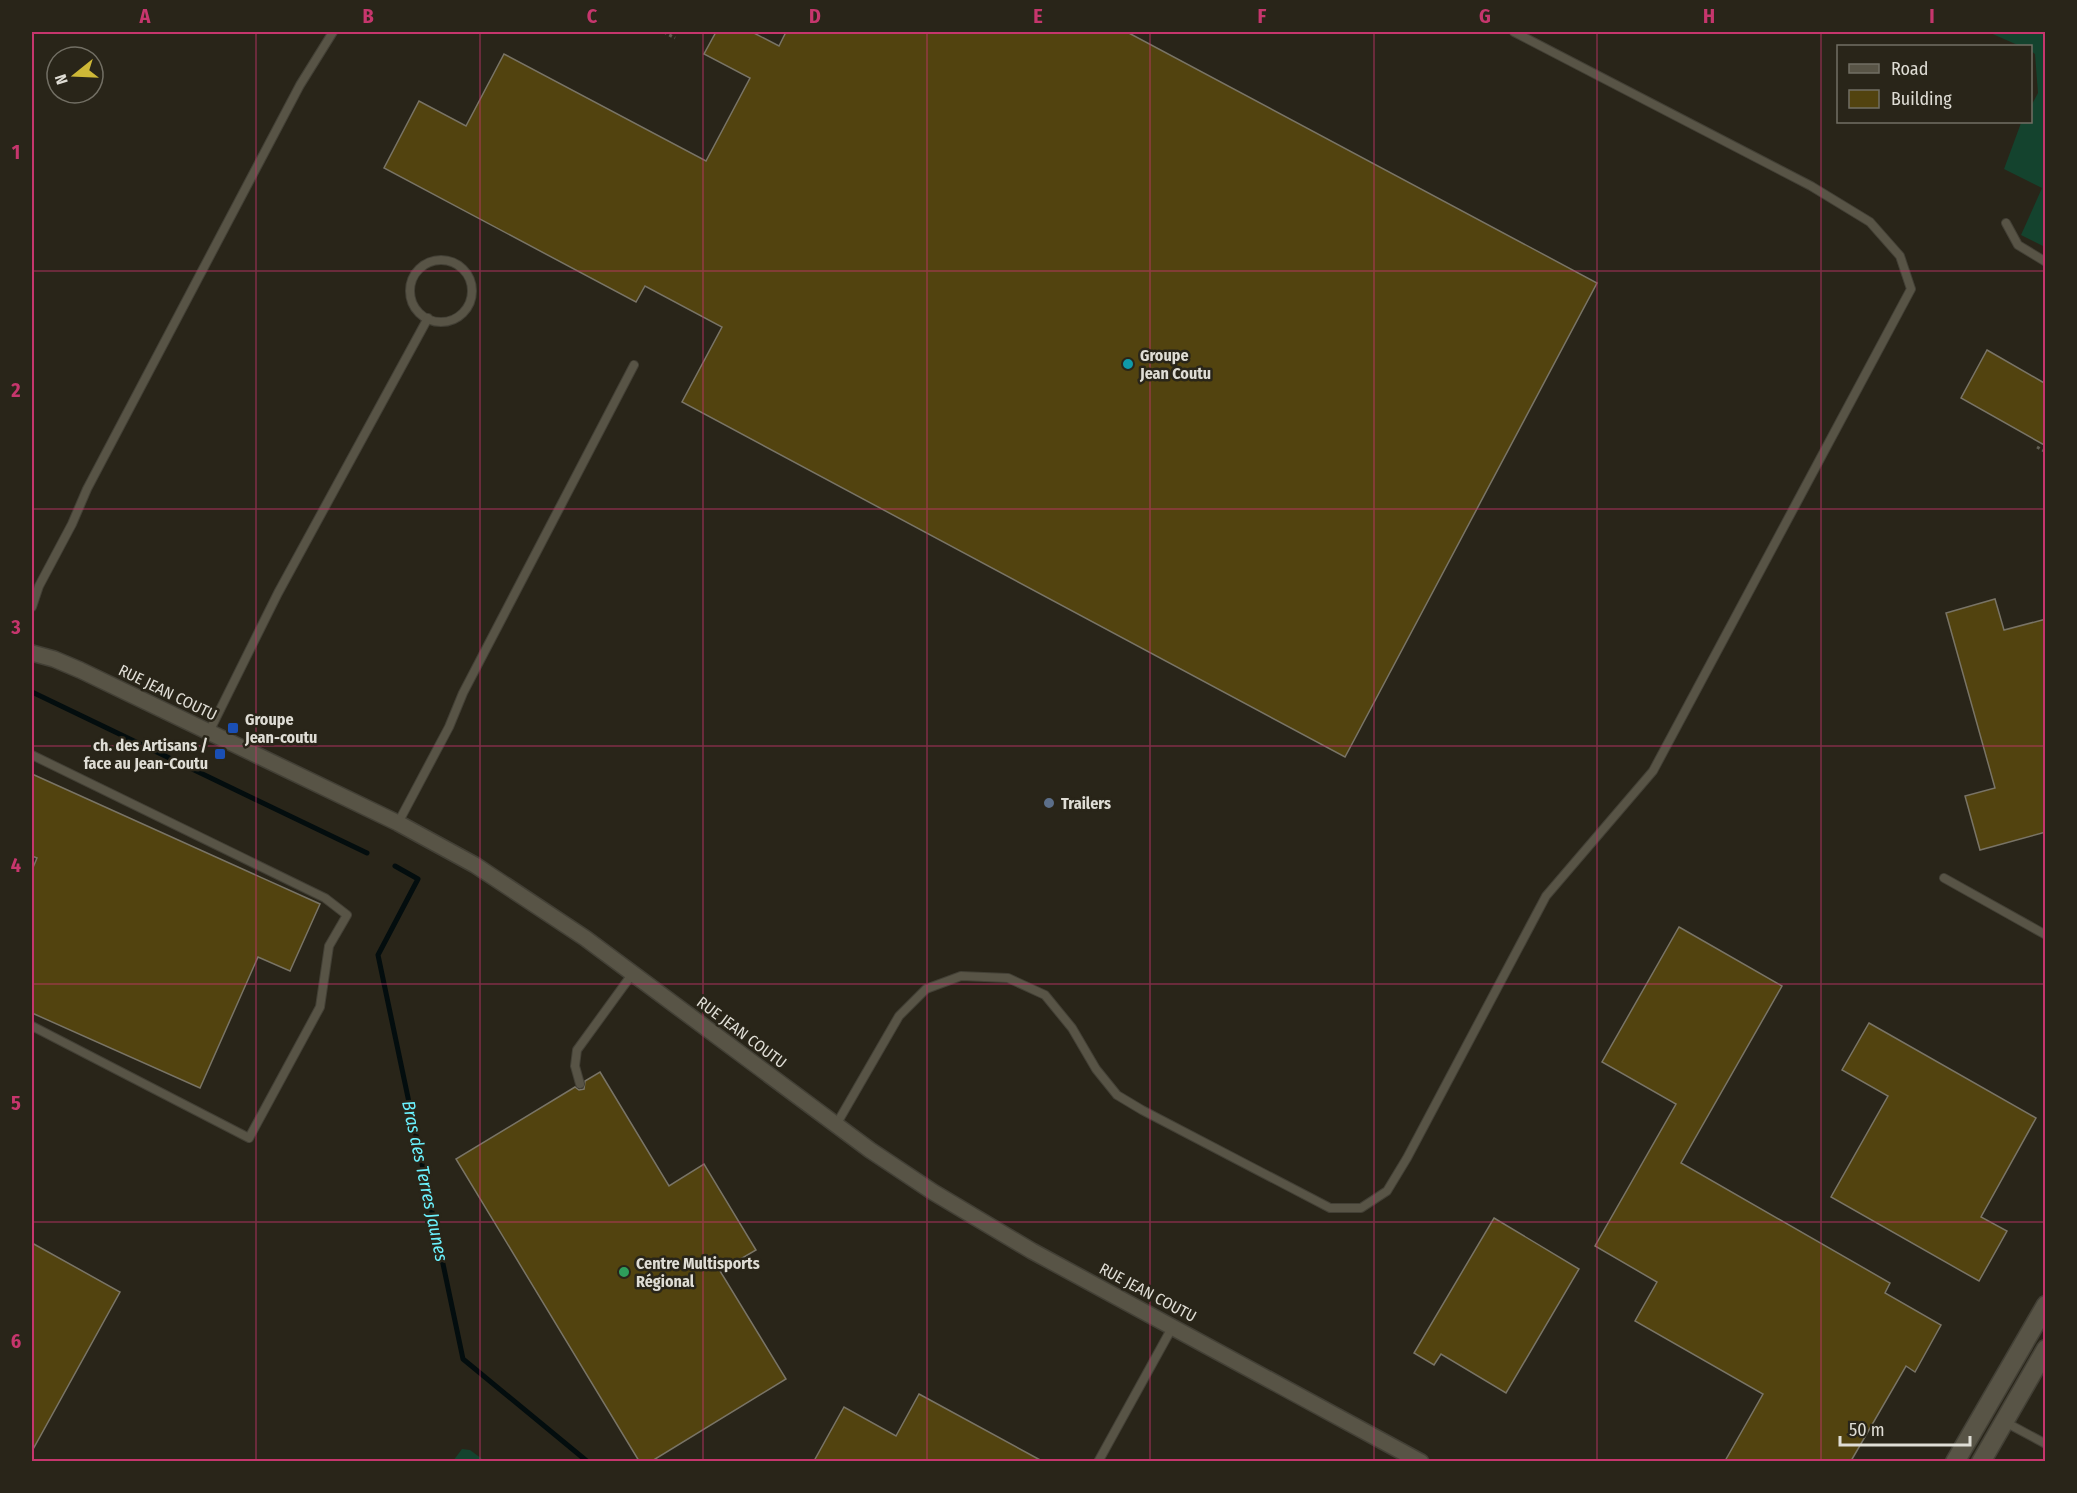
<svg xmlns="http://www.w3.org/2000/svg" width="2077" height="1493" font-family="'Fira Sans Condensed',sans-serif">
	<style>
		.green { fill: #14432e }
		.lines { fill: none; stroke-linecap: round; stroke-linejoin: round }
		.stream { stroke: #030d0e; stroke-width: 5 }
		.building { fill: #52430f; stroke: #797466; stroke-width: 1.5 }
		.lane-casing { stroke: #434036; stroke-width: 10 }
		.street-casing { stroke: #434036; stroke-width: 18 }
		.secondary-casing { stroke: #434036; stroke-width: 21 }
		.path { stroke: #605d52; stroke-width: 3; stroke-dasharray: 3 3; stroke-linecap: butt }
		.lane { stroke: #585446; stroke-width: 8 }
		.street { stroke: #585446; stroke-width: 15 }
		.secondary { stroke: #585446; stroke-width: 18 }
		.grid { fill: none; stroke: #c6366d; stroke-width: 1.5; stroke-opacity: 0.55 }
		.culture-dot { fill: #0f9aa8; stroke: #292519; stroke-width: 2 }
		.transit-dot { fill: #1a4fb4; stroke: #292519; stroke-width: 2 }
		.service-dot { fill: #5c6f8a; stroke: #292519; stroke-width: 2 }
		.leisure-dot { fill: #2e9e5b; stroke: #292519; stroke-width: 2 }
		.labels { text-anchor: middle; stroke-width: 5; stroke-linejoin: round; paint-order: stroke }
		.poi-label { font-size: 16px; font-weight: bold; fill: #dfddd5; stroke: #292519; text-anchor: start }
		.street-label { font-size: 16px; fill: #dfddd5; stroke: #292519 }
		.water-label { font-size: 18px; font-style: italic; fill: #6bf2fe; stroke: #292519 }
		.neatline { fill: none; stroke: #c6366d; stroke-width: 2 }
		.grid-label { font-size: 20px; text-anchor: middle; font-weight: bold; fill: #c6366d }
	</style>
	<rect width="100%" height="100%" fill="#292519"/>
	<!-- green -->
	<g class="green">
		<path d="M1988,32H2045V247L2021,235L2042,188L2004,169L2021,123L2022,122H2030L2031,106L2038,93L2035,54L2031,51L2030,46H2020Z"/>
		<path d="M462,1449L470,1450L485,1461H453Z"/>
	</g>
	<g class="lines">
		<!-- stream -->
		<g class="stream">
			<path d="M32,692L367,853"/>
			<path d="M395,866L418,879L378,955L463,1359L588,1462"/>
		</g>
	</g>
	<!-- building -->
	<g class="building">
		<path d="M716,32H752L779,46L786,32H1127L1597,283L1345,757L682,402L722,327L645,286L636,302L384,168L419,101L466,126L504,54L706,161L750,78L704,54Z"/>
		<path d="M1987,350L2046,384V446L1961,398Z"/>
		<path d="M1995,599L2004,630L2046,619V832L1980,850L1965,796L1995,788L1946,613Z"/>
		<path d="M32,774L320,904L290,971L258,957L200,1088L32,1013V870L37,858L32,856Z"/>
		<path d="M1679,927L1782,986L1681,1163L1890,1283L1885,1293L1941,1325L1915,1372L1906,1366L1851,1461H1725L1763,1394L1635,1321L1657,1282L1595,1246L1676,1104L1602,1062Z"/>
		<path d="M1869,1023L2036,1118L1981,1217L2007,1231L1979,1281L1831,1197L1888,1096L1842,1070Z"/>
		<path d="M600,1072L669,1186L704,1164L756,1250L720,1271L786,1379L652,1461H639L456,1159L575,1087L579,1090L584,1089L585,1081Z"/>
		<path d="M1494,1218L1579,1269L1506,1393L1441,1354L1434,1365L1414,1353Z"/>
		<path d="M32,1243L120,1292L32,1451Z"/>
		<path d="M919,1394L1042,1461H814L844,1407L896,1436Z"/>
	</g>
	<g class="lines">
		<defs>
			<g id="lane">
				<path d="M2006,223L2018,245L2046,262"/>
				<circle cx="441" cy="291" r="31"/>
				<path d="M32,607L39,586L72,524L87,489L300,85L333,32"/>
				<path d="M209,732L278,593L428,318"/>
				<path d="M32,755L325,898L347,915L329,946L320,1007L249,1138L32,1026"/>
				<path d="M398,823L449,727L463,693L634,365"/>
				<path d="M1944,878L2046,935"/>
				<path d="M580,1084L575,1066L577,1050L633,973"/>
				<path d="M836,1125L899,1016L926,989L961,976L1008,978L1045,995L1072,1028L1096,1069L1117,1095L1142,1110L1330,1208H1361L1387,1191L1407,1158L1546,896L1653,771L1911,289L1900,256L1870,222L1811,186L1514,32"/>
				<path d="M2005,1422L2046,1444"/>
				<path d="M1098,1462L1173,1326"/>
			</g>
			<path id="street" d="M32,653L54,659L80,670L398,823L475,865L585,938L870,1150L933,1192L1032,1251L1421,1462"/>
			<g id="secondary">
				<path d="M1955,1462L2046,1305"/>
				<path d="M1981,1462L2046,1349"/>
			</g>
		</defs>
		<!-- lane casing -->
		<use href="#lane" class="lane-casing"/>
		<!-- street casing -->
		<use href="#street" class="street-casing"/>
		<!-- secondary casing -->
		<use href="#secondary" class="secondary-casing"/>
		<!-- path -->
		<g class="path">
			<path d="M664,32L675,38"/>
			<path d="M2037,447L2046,452"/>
		</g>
		<!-- lane -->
		<use href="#lane" class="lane"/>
		<!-- street -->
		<use href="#street" class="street"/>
		<!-- secondary -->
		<use href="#secondary" class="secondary"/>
	</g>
	<!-- grid -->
	<path class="grid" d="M256,32V1462M480,32V1462M703,32V1462M927,32V1462M1150,32V1462M1374,32V1462M1597,32V1462M1821,32V1462M32,271H2046M32,509H2046M32,746H2046M32,984H2046M32,1222H2046"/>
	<!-- markers -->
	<circle class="culture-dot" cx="1128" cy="364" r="6"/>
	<g class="transit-dot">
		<rect x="227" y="722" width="12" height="12" rx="3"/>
		<rect x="214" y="748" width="12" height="12" rx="3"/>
	</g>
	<circle class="service-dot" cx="1049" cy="803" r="6"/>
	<circle class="leisure-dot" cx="624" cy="1272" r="6"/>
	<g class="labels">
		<!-- poi labels -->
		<g class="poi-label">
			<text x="1140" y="361">Groupe<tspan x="1140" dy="18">Jean Coutu</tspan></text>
			<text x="245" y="725">Groupe<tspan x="245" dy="18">Jean-coutu</tspan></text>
			<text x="208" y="751" text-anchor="end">ch. des Artisans /<tspan x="208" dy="18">face au Jean-Coutu</tspan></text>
			<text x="1061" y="809">Trailers</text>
			<text x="636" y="1269">Centre Multisports<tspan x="636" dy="18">Régional</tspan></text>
		</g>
		<!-- street labels -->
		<g class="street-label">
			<text transform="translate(168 692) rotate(26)" y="6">RUE JEAN COUTU</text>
			<text transform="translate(742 1032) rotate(37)" y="6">RUE JEAN COUTU</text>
			<text transform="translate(1148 1292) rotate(28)" y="6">RUE JEAN COUTU</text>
		</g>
		<!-- water labels -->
		<g class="water-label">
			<text transform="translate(425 1181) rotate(78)" y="6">Bras des Terres Jaunes</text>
		</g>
	</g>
	<!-- border -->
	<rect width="2077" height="1493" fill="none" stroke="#292519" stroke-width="66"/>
	<!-- legend -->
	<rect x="1837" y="45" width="195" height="78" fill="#292519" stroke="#726f64" stroke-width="1.5"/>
	<rect x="1849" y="64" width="30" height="9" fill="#585446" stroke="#726f64" stroke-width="1.5"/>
	<text x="1891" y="75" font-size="18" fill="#dfddd5">Road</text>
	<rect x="1849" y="90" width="30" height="18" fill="#52430f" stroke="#726f64" stroke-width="1.5"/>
	<text x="1891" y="105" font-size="18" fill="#dfddd5">Building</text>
	<!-- north arrow -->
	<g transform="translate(75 75) rotate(252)"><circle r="28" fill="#292519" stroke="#726f64" stroke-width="1.5"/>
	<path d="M0-4.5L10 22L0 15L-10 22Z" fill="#ceb837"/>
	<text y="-9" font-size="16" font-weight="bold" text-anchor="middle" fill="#dfddd5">N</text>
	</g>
	<!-- scale -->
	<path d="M1840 1436v9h130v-9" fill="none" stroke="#dfddd5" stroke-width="3"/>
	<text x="1849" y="1436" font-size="18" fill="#dfddd5" stroke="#292519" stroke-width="4.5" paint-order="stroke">50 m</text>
	<rect x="33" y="33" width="2011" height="1427" class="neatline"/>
	<g class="grid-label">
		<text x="145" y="23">A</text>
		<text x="368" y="23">B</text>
		<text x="592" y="23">C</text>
		<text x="815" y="23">D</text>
		<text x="1038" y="23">E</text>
		<text x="1262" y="23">F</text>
		<text x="1485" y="23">G</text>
		<text x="1709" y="23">H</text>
		<text x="1932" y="23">I</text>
		<text x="16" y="159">1</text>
		<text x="16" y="397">2</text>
		<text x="16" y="634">3</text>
		<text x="16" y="872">4</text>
		<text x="16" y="1110">5</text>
		<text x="16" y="1348">6</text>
	</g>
</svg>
